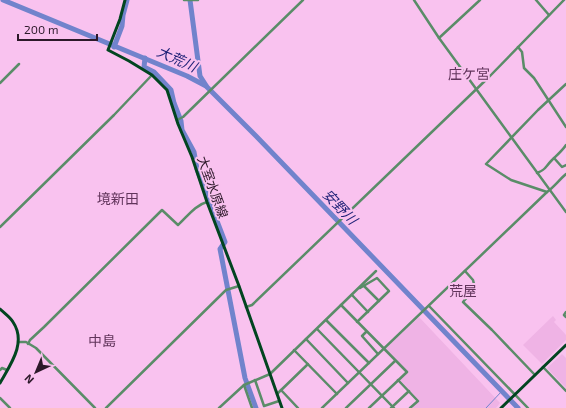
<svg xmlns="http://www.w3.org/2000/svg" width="566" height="408" font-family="'Exo 2','Noto Sans JP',sans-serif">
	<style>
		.built { fill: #efb3e5 }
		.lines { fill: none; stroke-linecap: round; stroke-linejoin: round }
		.stream { stroke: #7183cc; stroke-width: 1 }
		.river { stroke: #7183cc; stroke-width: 5 }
		.minor { stroke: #5a8c68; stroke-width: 2.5 }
		.major { stroke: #024520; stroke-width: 3 }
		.labels { text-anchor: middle; stroke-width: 4; stroke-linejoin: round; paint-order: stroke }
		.street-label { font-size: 13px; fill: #2c1829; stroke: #f9c2ef }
		.water-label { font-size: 14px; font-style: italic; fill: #1c1f75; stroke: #f9c2ef }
		.neighbourhood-label { font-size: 14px; fill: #61345b; stroke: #f9c2ef }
	</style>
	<rect width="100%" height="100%" fill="#f9c2ef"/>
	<!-- built -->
	<g class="built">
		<path d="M553,316L556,320L554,322L566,335V340L542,364L523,345Z"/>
		<path d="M419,317L500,403L496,408H412L419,400L400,380L408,372L385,349Z"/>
		<path d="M562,354L566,358V388L547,368Z"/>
	</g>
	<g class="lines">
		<!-- stream -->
		<path class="stream" d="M486,408L502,391"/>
		<!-- river -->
		<g class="river">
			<path d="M3,0L187,76L206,86"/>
			<path d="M190,0L200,76L207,87L256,136L518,408"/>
			<path d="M114,47L122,26L123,15L127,0"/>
			<path d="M145,58L144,67L154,72L171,90L174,103L181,121L182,130L194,152L197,169L225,242L220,249L245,378L256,408"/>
		</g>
		<!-- minor -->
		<g class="minor">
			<path d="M184,0H198"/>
			<path d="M414,0L439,38L566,212"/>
			<path d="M536,0L549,15"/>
			<path d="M439,38L480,0"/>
			<path d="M518,47L522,52L524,68L534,78L566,127"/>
			<path d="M0,83L19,64"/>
			<path d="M177,120L183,117L303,0"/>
			<path d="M554,158L562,167L566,165"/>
			<path d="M537,173C547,169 545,167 552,160C557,155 562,151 566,145"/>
			<path d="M547,192L511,180L486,164L538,110L566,84"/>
			<path d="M0,227L114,115L152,75"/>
			<path d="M465,271L473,280L475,288L463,302L492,330L535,375"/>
			<path d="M364,286L379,301"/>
			<path d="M352,295L368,312"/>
			<path d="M341,305L407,372L369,408"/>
			<path d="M429,306L528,408"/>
			<path d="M246,307L252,305L489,77L564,0"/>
			<path d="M566,312L564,315L566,317"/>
			<path d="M326,320L369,363"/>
			<path d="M357,322L389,291L377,278L360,288"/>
			<path d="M317,329L394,408"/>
			<path d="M366,332L362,336L378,354"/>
			<path d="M306,339L348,383"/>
			<path d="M19,342H26L36,348L95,408"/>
			<path d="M28,344L30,340L44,327L162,210L178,225C187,217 195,205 207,202"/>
			<path d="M294,350L337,394"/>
			<path d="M543,367L566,391"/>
			<path d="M0,370L2,368L7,370"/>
			<path d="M255,380L264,406L279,401"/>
			<path d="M398,380L418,401L410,408"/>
			<path d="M244,385L252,408"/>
			<path d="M281,390L298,408"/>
			<path d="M277,394L308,364"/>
			<path d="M0,398L10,408"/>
			<path d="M106,408L226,290L239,286"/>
			<path d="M219,408L244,385L270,374L376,271"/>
			<path d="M322,408L547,192C554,187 559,180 566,174"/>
			<path d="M346,408L395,361"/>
			<path d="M391,408L409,391"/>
		</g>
		<!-- major -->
		<g class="major">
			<path d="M125,0L120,19L108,50L129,61L152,75L167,90L178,124L192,157L207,202L239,286L282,408"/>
			<path d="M0,309C4,313 10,317 13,322C27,343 10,365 0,383"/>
			<path d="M501,408L566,345"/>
		</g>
	</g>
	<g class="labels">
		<!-- street labels -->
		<g class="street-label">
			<text transform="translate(213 187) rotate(70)" y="5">大室水原線</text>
		</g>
		<!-- water labels -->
		<g class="water-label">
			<text transform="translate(177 59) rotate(24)" y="5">大荒川</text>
			<text transform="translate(340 207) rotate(46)" y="5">安野川</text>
		</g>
		<!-- neighbourhood labels -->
		<g class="neighbourhood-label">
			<text x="469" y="79">庄ケ宮</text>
			<text x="118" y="204">境新田</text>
			<text x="463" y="296">荒屋</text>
			<text x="102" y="346">中島</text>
		</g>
	</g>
	<!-- north arrow -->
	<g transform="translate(36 372) rotate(224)" stroke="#f9c2ef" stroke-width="3" paint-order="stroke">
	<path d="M0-3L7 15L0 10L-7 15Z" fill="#2c1829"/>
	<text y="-6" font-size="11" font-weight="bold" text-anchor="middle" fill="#2c1829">N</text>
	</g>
	<!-- scale -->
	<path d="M18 34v6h79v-6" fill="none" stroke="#2c1829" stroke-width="2"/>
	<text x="24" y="34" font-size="12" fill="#2c1829" stroke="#f9c2ef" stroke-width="3" paint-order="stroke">200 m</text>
</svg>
